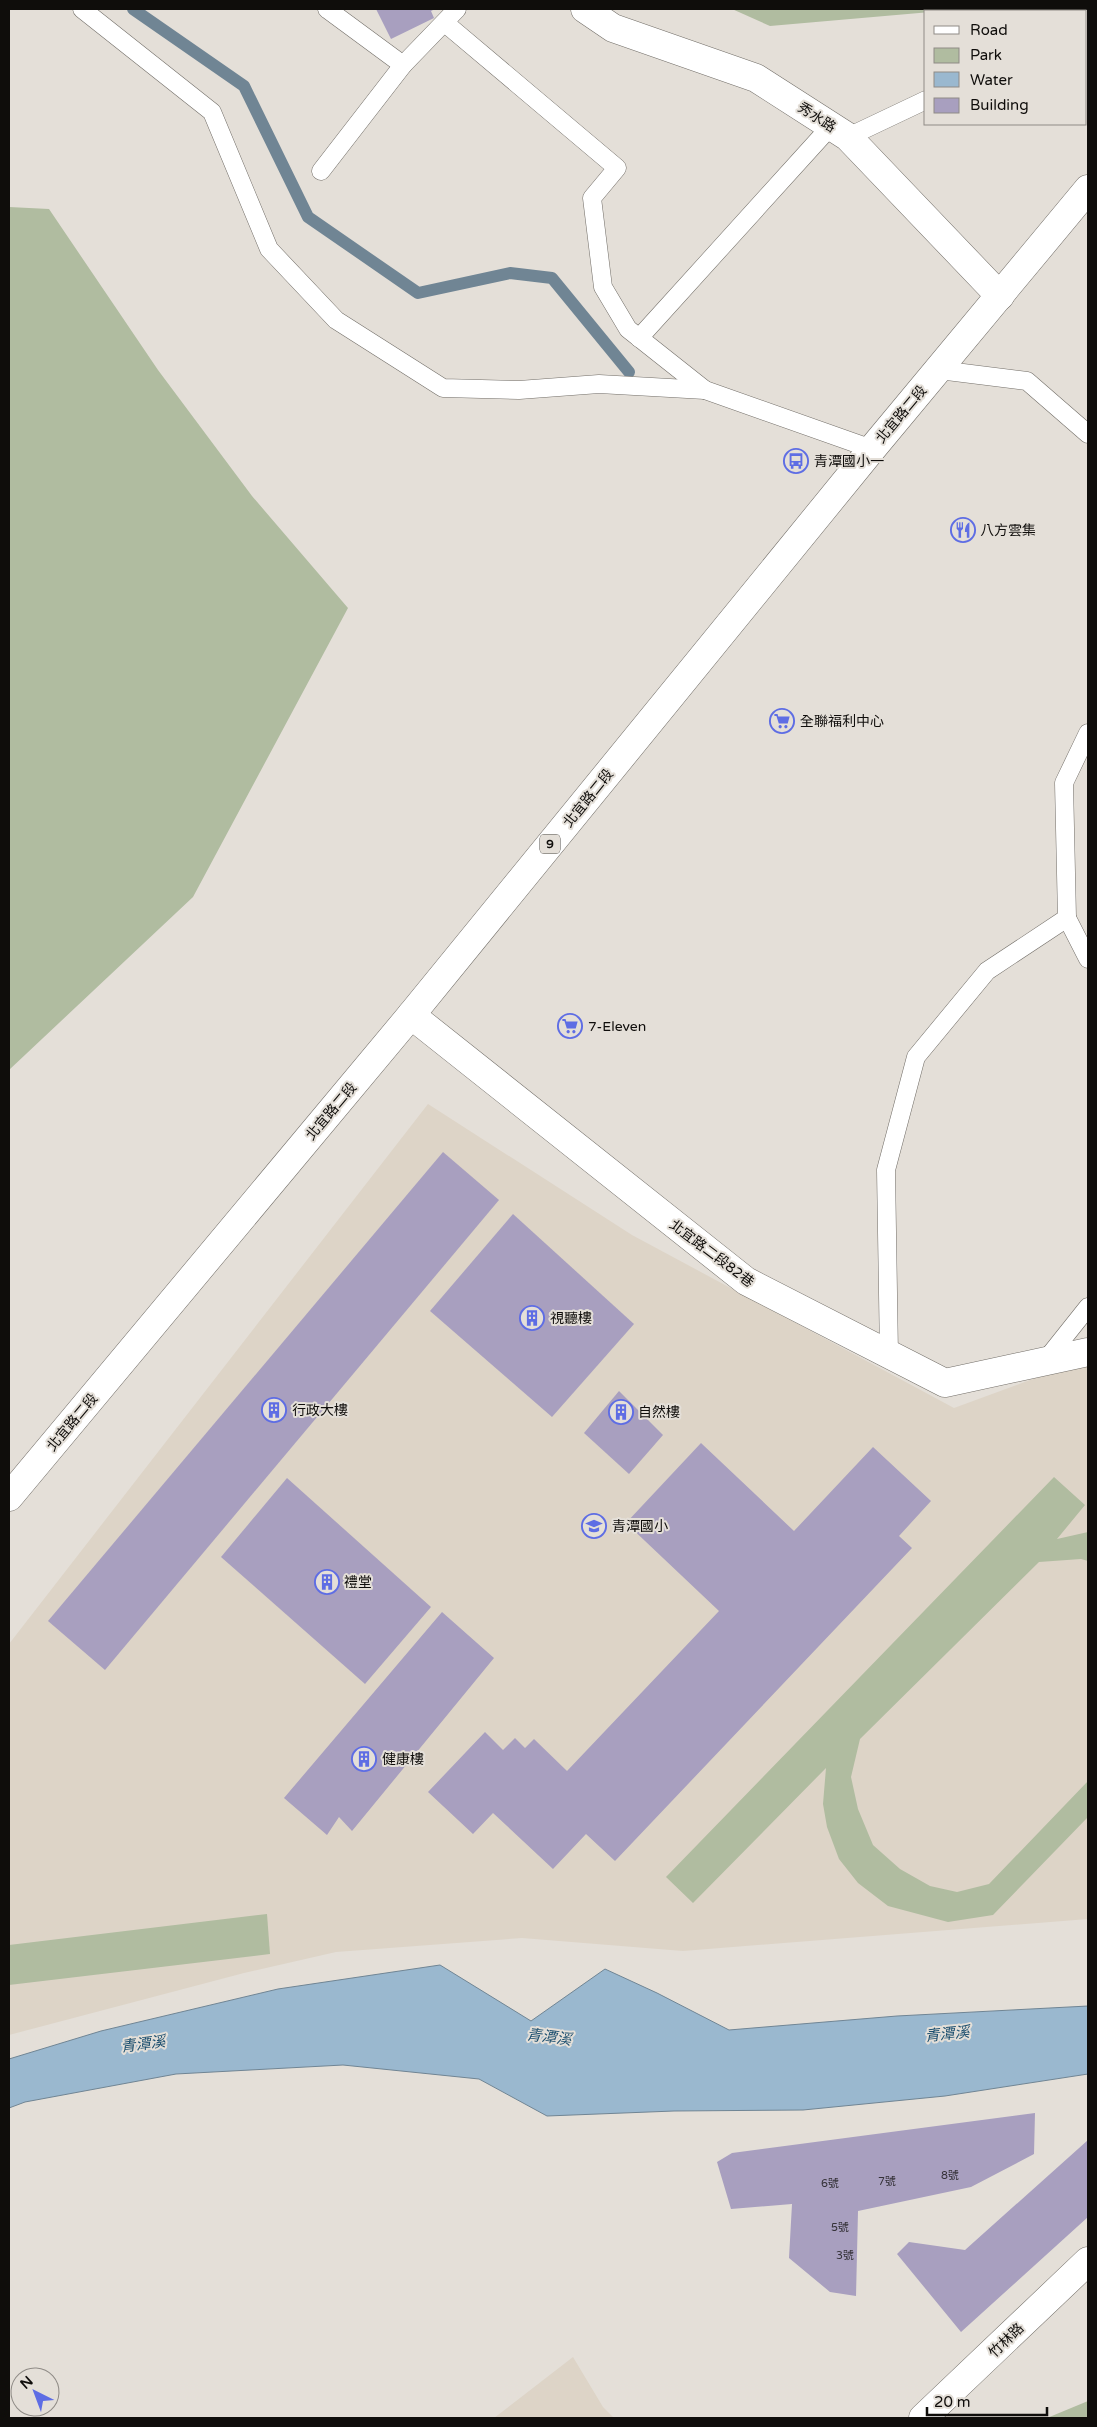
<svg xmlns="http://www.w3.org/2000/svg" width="1097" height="2427" font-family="'Varela Round','Noto Sans TC',sans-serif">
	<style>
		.built { fill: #ddd4c7 }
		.green { fill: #b0bca0 }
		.water { fill: #9ab8cf; stroke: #708594 }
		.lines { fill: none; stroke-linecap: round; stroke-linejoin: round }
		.stream { stroke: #708594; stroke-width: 12 }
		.building { fill: #a89fbf }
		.lane-casing { stroke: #726e68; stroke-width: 19 }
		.street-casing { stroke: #726e68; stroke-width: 29 }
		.primary-casing { stroke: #726e68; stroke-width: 29 }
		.lane { stroke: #fff; stroke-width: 18 }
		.street { stroke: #fff; stroke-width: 28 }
		.primary { stroke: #fff; stroke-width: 28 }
		.labels { text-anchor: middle; stroke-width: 4; stroke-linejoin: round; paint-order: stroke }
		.number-label { font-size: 11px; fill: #353238 }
		.shield { fill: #e4dfd8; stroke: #4f4c48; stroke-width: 1 }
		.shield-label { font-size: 12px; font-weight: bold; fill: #0f0d0b }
		.street-label { font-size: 14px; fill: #0f0d0b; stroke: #e4dfd8 }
		.poi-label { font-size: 14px; fill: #0f0d0b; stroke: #e4dfd8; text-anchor: start }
		.water-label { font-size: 15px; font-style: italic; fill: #1b4e6e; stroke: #e4dfd8 }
	</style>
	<rect width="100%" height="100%" fill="#e4dfd8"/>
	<!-- built -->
	<g class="built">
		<path d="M428,1104L632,1235L954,1408L1041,1376L1088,1366V1919L683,1951L522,1938L336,1952L244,1973L9,2035V1644Z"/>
		<path d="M573,2357L603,2407L614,2418H494Z"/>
	</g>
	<!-- green -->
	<g class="green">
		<path d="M732,9H965L770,26Z"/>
		<path d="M9,207L49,209L158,370L252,496L348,608L193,897L9,1070Z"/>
		<path d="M1054,1477L1085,1505L1057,1539L1088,1532V1561L1081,1559L1039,1562L860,1739L851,1777L858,1809L873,1845L900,1869L930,1886L957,1892L989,1884L1088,1781V1817L993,1915L948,1922L888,1906L858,1883L839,1859L827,1827L823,1804L826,1768L693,1903L666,1877Z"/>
		<path d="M267,1914L270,1954L9,1985V1945Z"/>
		<path d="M1088,2401V2418H1047Z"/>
	</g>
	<!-- water -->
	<path class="water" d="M440,1965L531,2021L605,1969L657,1993L729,2030L897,2016L1088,2006V2074L945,2096L803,2110L674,2111L547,2116L479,2079L343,2065L176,2074L25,2102L9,2108V2059L101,2031L278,1989Z"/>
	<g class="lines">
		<!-- stream -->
		<path class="stream" d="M133,9L244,86L308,217L418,293L510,273L552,278L629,372"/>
	</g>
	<!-- building -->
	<g class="building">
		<path d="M376,9H435L431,11L434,18L391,39Z"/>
		<path d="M443,1152L499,1200L105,1670L48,1621Z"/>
		<path d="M513,1214L634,1324L552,1417L430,1311Z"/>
		<path d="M619,1391L663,1435L629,1474L584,1433Z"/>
		<path d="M701,1443L794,1531L873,1447L931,1501L899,1536L912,1548L615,1861L586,1834L553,1869L493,1813L473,1834L428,1792L485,1732L503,1750L515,1738L525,1748L534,1739L567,1771L719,1611L626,1523Z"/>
		<path d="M287,1478L431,1607L365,1684L221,1557Z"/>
		<path d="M442,1612L494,1658L352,1831L339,1817L327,1835L284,1798Z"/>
		<path d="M1035,2113L1034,2154L971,2187L858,2211L856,2296L830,2292L789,2258L792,2204L731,2209L717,2162L732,2153Z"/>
		<path d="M1088,2140V2217L961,2332L897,2254L909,2242L965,2250Z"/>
	</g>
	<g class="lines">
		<defs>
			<g id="lane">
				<path d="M82,9L212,112L269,249L336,320L443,388L519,390L599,384L705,390"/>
				<path d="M327,9L403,65"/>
				<path d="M445,23L617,168L592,198L603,287L628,329L705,390L872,449"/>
				<path d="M848,137L926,100"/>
				<path d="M321,171L403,65L457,9"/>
				<path d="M639,338L831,126"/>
				<path d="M939,370L1027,381L1088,434"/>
				<path d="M1067,918L1088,959"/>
				<path d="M889,1355L886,1170L916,1057L987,971L1067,918L1064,783L1088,733"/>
				<path d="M1045,1361L1088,1307"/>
			</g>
			<g id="street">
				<path d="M585,9L613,28L756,78L848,137L1000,296"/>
				<path d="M411,1015L746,1281L945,1383L1088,1352"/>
				<path d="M923,2418L1088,2261"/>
			</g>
			<path id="primary" d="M9,1497L411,1015L872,449L1088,189"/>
		</defs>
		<!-- lane casing -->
		<use href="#lane" class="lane-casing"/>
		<!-- street casing -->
		<use href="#street" class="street-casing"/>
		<!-- primary casing -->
		<use href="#primary" class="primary-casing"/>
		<!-- lane -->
		<use href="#lane" class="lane"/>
		<!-- street -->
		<use href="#street" class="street"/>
		<!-- primary -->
		<use href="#primary" class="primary"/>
	</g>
	<!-- icons -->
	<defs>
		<symbol id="bus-ring" viewBox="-11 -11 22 22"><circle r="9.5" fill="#e4dfd8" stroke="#5e6de4" stroke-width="1.5"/><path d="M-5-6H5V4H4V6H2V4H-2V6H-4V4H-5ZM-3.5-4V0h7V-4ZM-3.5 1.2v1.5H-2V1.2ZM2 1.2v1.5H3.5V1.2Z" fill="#5e6de4"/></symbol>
		<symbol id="restaurant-ring" viewBox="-11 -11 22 22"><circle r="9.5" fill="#e4dfd8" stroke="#5e6de4" stroke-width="1.5"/><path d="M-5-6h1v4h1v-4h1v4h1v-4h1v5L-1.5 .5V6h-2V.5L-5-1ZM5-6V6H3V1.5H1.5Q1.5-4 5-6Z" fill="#5e6de4"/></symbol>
		<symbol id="supermarket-ring" viewBox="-11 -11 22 22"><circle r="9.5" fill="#e4dfd8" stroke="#5e6de4" stroke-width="1.5"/><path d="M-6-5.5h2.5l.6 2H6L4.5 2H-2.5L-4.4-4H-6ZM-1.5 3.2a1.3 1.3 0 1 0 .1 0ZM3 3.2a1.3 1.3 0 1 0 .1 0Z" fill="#5e6de4"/></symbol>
		<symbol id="building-ring" viewBox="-11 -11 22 22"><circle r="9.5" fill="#e4dfd8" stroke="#5e6de4" stroke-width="1.5"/><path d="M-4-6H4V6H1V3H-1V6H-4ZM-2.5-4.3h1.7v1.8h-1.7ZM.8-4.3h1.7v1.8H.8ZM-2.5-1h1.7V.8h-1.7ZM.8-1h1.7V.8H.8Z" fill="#5e6de4"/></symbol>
		<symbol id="school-ring" viewBox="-11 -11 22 22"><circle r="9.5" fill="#e4dfd8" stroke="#5e6de4" stroke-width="1.5"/><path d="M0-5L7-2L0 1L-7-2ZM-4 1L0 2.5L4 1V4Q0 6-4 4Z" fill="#5e6de4"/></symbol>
	</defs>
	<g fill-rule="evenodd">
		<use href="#bus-ring" x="782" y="447" width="28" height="28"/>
		<use href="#restaurant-ring" x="949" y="516" width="28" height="28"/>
		<use href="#supermarket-ring" x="768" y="707" width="28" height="28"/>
		<use href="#supermarket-ring" x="556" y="1012" width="28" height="28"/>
		<use href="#building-ring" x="518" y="1304" width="28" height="28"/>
		<use href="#building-ring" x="260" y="1396" width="28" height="28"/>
		<use href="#building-ring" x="607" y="1398" width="28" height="28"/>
		<use href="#school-ring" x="580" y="1512" width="28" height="28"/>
		<use href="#building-ring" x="313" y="1568" width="28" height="28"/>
		<use href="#building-ring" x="350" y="1745" width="28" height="28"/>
	</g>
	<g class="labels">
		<!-- number labels -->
		<g class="number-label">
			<text x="950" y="2179">8號</text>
			<text x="887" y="2185">7號</text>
			<text x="830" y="2187">6號</text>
			<text x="840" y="2231">5號</text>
			<text x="845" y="2259">3號</text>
		</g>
		<!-- shield labels -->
		<rect class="shield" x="540" y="834.5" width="20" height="19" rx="4"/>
		<g class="shield-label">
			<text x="550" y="848">9</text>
		</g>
		<!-- street labels -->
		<g class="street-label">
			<text transform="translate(817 117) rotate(33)" y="5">秀水路</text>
			<text transform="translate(901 414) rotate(-50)" y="5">北宜路二段</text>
			<text transform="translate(588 798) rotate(-51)" y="5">北宜路二段</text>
			<text transform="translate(331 1111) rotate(-50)" y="5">北宜路二段</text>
			<text transform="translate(712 1253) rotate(37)" y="5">北宜路二段82巷</text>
			<text transform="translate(72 1422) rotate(-50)" y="5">北宜路二段</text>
			<text transform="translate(1006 2340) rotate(-44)" y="5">竹林路</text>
		</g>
		<!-- poi labels -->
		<g class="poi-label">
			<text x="814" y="466">青潭國小一</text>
			<text x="980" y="535">八方雲集</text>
			<text x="800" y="726">全聯福利中心</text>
			<text x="588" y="1031">7-Eleven</text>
			<text x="550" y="1323">視聽樓</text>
			<text x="292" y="1415">行政大樓</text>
			<text x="638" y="1417">自然樓</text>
			<text x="612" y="1531">青潭國小</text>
			<text x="344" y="1587">禮堂</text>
			<text x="382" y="1764">健康樓</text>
		</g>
		<!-- water labels -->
		<g class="water-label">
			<text transform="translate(947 2034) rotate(-6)" y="5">青潭溪</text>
			<text transform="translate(549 2037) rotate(7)" y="5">青潭溪</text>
			<text transform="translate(143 2044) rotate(-7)" y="5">青潭溪</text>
		</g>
	</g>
	<!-- border -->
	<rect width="1097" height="2427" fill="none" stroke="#0f0d0b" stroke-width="20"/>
	<!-- legend -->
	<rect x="924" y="10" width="162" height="115" fill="#e4dfd8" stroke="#8f8b86"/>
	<rect x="934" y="26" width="25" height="8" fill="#ffffff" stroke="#8f8b86"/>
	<text x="970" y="35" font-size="15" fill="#0f0d0b">Road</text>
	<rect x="934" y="48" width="25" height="15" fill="#b0bca0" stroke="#8f8b86"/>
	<text x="970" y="60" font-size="15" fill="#0f0d0b">Park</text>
	<rect x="934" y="72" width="25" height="15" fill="#9ab8cf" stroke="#8f8b86"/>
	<text x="970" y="85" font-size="15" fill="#0f0d0b">Water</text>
	<rect x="934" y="98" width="25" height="15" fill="#a89fbf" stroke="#8f8b86"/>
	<text x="970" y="110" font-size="15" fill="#0f0d0b">Building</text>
	<!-- north arrow -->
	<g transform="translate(35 2392) rotate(318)"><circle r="24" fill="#e4dfd8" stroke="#8f8b86"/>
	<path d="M0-4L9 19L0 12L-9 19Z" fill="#5e6de4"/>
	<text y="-8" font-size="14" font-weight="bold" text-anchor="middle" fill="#0f0d0b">N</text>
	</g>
	<!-- scale -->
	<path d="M927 2407v8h120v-8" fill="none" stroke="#0f0d0b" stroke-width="2.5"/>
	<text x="934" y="2407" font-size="15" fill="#0f0d0b" stroke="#e4dfd8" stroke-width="4" paint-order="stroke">20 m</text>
</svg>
